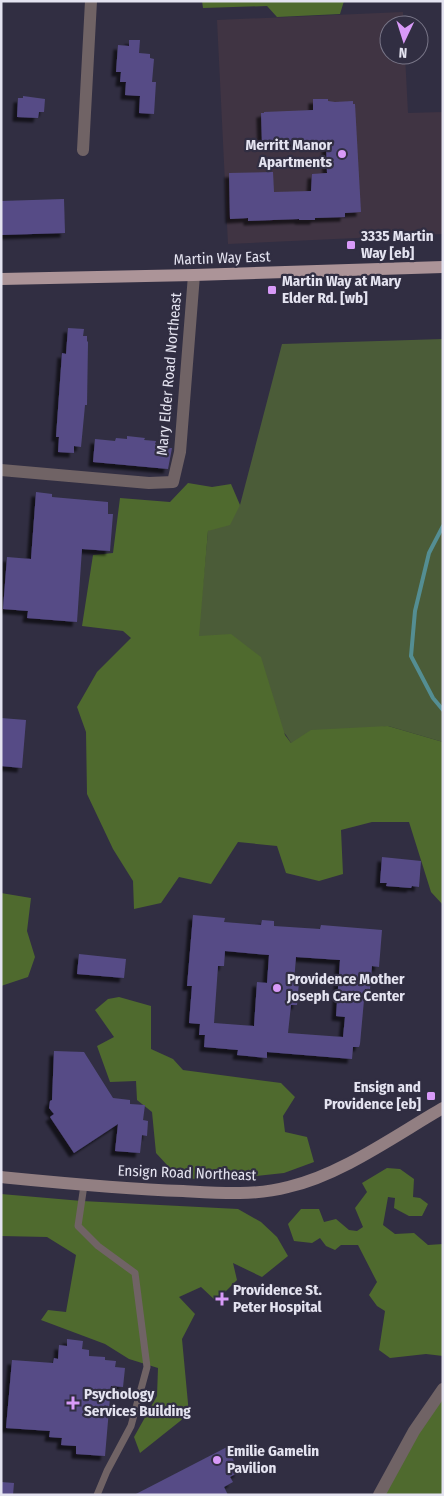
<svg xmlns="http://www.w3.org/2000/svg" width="444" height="1496" font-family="'Fira Sans Condensed',sans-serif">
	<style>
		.commercial { fill: #403443 }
		.green { fill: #4b5c38 }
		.forest { fill: #4f6a2e }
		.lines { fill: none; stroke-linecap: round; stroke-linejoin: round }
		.stream { stroke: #548e93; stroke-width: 4 }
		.building { fill: #564c86; fill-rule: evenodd; filter: url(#shadow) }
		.lane { stroke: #706365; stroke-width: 7 }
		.street { stroke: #706365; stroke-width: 12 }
		.secondary { stroke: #927f82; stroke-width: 12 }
		.primary { stroke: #ac9498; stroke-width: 12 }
		.poi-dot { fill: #d89af8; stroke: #312e42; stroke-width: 2 }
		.labels { text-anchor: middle; stroke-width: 4.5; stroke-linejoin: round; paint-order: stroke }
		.poi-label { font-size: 15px; font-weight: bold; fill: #e4e3f0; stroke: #312e42; text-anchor: start }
		.street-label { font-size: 15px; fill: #e4e3f0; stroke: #312e42 }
	</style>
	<defs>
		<filter id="shadow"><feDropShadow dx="-4.5" dy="4.5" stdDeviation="1" flood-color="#0009"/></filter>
	</defs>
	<rect width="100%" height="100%" fill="#312e42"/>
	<!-- commercial -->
	<path class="commercial" d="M403,12V25H389V55H405L408,113L443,112V234L228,244L217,20Z"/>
	<!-- green -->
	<path class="green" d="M443,339V742L388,726L291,743L286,735L198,636L208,531L240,505L282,344Z"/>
	<!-- forest -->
	<g class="forest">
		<path d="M202,1H344L340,14L277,17L267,6L203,8Z"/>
		<path d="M188,483L212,487L231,484L240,505L230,525L208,531L199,636L231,634L261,657L285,735L291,743L311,730L388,726L443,742V905L431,892L409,822H372L341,830L343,874L319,881L286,873L277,846L238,842L211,884L179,877L161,903L134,909L133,881L113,849L87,794L86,732L77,707L97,672L131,638L123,631L82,626L93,555L113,553L120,498L170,502Z"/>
		<path d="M1,893L31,898L27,931L35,957L28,977L1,986Z"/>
		<path d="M119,997L151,1006V1049L173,1059L183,1070L281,1083L295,1097L283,1116L285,1132L307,1137L314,1162L284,1173L218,1180L179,1178L156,1153L152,1112L137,1100L136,1081L110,1082L97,1046L114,1037L95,1010L108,999Z"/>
		<path d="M387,1168L400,1169L414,1179L413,1197L420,1198L428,1204L422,1216H409L394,1208L395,1198L388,1197L383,1225L395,1234L414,1233L428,1245L443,1244V1356L426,1354L390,1358L379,1350L385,1311L377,1306L369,1295L377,1282L358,1245H341L335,1250L326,1246L320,1238L312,1243L294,1241L288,1224L301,1209H319L324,1222L336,1219L349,1230L357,1231L363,1227L355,1208L367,1192L362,1183Z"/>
		<path d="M1,1194L82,1201L238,1209L261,1222L277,1237L288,1256L262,1277L233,1263L237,1280L216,1301L201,1287L179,1297L195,1314L182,1339L189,1414L140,1453L134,1437L157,1396L158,1368L129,1359L105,1344L41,1320L48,1310L66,1312L76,1255L47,1237L1,1236Z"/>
		<path d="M443,1389V1495H380Z"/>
	</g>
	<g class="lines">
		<!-- stream -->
		<path class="stream" d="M443,526L429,553L415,611L411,656L433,698L443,710"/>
	</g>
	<!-- building -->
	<g class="building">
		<path d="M129,40H140L139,53L150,54V58L154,59L152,82H156L154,114L139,113L140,96L125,95L126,82H120L121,72H116L118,45L129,46Z"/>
		<path d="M23,96L45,99L44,112H39L38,118L17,117L18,98H23Z"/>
		<path d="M313,99H328V101L335,102L353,101V104H355L361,212L345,213V217L315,218V220H299V219L248,221V218L230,219L229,173L273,172L274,192L311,191L312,174L327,173L326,141H298V143L280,144V142L262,143L261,113H264V112L313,110Z"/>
		<path d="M64,199L65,233L1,235V201Z"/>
		<path d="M68,328L84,329L83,336H87V341L88,342L87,405H85L84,416L81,447L74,446V453L58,452L59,437H56L62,353L66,354Z"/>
		<path d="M127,436L145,438L144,440L156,441L155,444L169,445V448H172L168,469L93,462L95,439L115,441L116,438L127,439Z"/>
		<path d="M36,492L52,494V497L108,502V514H113L110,551L82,549L77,622L27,618L28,611L3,609L7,557L31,559Z"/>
		<path d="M1,718L26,720L22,768L1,766Z"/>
		<path d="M382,857L421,861L419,887L412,886L411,888L386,886L387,883H380Z"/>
		<path d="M193,915L225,918L224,922L261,925L262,920L274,921V926L320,929L321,925L382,930L379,967L372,966L370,989H365L360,1044L359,1047H353L352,1059L267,1052V1058L237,1055L238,1050L204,1047L205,1035H199L200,1024L189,1023L192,986H187ZM225,951L269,955L267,983L257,982L254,1026L214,1023L218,966H224ZM296,957L340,960L336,1016L345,1017L343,1037L288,1033L291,1005H297L299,982H294Z"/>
		<path d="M79,954L126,959L124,978L77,974Z"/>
		<path d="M54,1051L84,1052L113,1098L130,1100V1104L145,1105L143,1120L148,1121L147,1136L142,1135L140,1153L115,1151L118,1124L74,1153L50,1117L54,1114L49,1108L50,1101L52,1100Z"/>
		<path d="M67,1339L83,1341L82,1349L89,1350V1356L105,1357V1360L116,1361L115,1367L125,1368L123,1387L111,1386L105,1456L76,1454V1446L61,1445L62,1438L49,1437L50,1431L6,1428L12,1360L53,1363L54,1358L58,1359L59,1345L67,1346Z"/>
		<path d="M227,1447L239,1472L230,1477L233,1482L224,1487L228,1495H134Z"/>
		<path d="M1,1482L14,1483L13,1495H1Z"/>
	</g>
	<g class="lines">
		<!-- lane -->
		<path class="lane" d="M84,1185L78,1226L98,1246L135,1273L147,1367L131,1426L107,1471L97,1495"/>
		<!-- street -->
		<g class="street">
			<path d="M83,150L91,1"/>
			<path d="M1,470L149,483L173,482L180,452L194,275"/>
			<path d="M379,1495L414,1431L443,1389"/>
		</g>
		<!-- secondary -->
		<path class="secondary" d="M1,1177C62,1183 122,1189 183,1191C218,1193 254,1196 288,1187C341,1175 396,1135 443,1108"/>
		<!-- primary -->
		<path class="primary" d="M1,279L194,275L443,267"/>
	</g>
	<!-- markers -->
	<g class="poi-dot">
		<circle cx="342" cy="154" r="5"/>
		<rect x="346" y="240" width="10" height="10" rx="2.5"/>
		<rect x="267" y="285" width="10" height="10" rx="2.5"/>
		<circle cx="277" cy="988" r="5"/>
		<rect x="426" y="1091" width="10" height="10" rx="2.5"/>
		<path d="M219.5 1291.5h5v5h5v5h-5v5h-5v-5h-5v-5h5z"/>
		<path d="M70.5 1395.5h5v5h5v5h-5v5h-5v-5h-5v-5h5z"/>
		<circle cx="217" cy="1460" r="5"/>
	</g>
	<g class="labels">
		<!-- poi labels -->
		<g class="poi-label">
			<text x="332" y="150" text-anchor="end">Merritt Manor<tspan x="332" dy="17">Apartments</tspan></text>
			<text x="361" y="241">3335 Martin<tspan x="361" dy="17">Way [eb]</tspan></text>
			<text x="282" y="286">Martin Way at Mary<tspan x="282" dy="17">Elder Rd. [wb]</tspan></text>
			<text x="287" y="984">Providence Mother<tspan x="287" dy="17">Joseph Care Center</tspan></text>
			<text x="421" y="1092" text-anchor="end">Ensign and<tspan x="421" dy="17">Providence [eb]</tspan></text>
			<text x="233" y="1295">Providence St.<tspan x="233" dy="17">Peter Hospital</tspan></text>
			<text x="84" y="1399">Psychology<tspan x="84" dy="17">Services Building</tspan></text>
			<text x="227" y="1456">Emilie Gamelin<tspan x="227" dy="17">Pavilion</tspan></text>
		</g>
		<!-- street labels -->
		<g class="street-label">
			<text transform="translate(222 258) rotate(-2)" y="5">Martin Way East</text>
			<text transform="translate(169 374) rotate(-85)" y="5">Mary Elder Road Northeast</text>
			<text transform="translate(187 1173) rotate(2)" y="5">Ensign Road Northeast</text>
		</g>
	</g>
	<!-- border -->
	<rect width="444" height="1496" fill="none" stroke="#e4e3f0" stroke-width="5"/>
	<!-- north arrow -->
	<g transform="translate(404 40) rotate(184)"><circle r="24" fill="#312e42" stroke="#797688"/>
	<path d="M0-4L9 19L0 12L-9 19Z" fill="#d89af8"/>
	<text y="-8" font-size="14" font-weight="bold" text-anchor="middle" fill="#e4e3f0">N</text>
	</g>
</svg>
